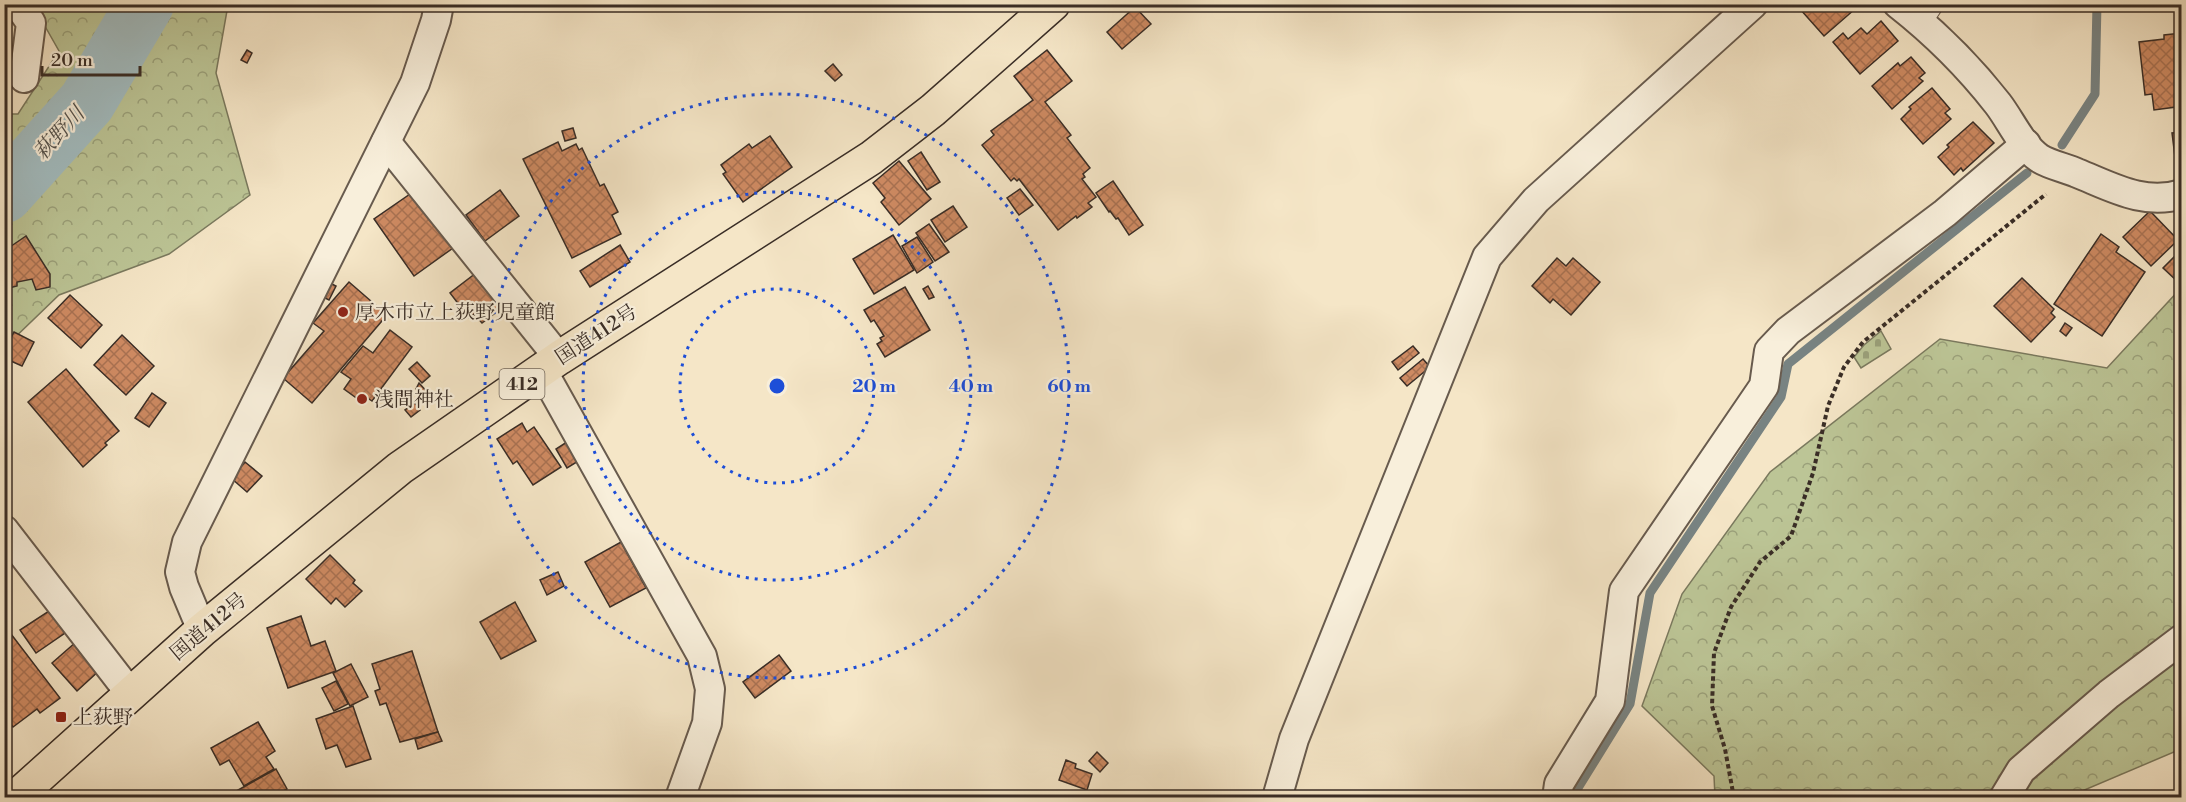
<svg xmlns="http://www.w3.org/2000/svg" width="2186" height="802" font-family="'Libre Bodoni','Noto Serif JP',serif">
	<style>
		.forest { fill: url(#forest-crowns); stroke: #7a795e; stroke-width: 1.5 }
		.cemetery { fill: url(#cemetery-stones); stroke: #7a795e; stroke-width: 1.5 }
		.lines { fill: none; stroke-linecap: round; stroke-linejoin: round }
		.stream { stroke: #788382; stroke-width: 9 }
		.river { stroke: #a2bcc0; stroke-width: 58 }
		.building { fill: url(#building-cross-hatch); stroke: #392d26; stroke-width: 1.5 }
		.service-casing { stroke: #685b4e; stroke-width: 16 }
		.minor-casing { stroke: #685b4e; stroke-width: 32 }
		.trunk-casing { stroke: #392d26; stroke-width: 36 }
		.path { stroke: #392d26; stroke-width: 4; stroke-dasharray: 4.5 3; stroke-linecap: butt }
		.service { stroke: #f8efdb; stroke-width: 14 }
		.minor { stroke: #f8efdb; stroke-width: 28 }
		.trunk { stroke: #f5e6c7; stroke-width: 33 }
		.ring { fill: none; stroke: #1d4ed8; stroke-width: 3; stroke-dasharray: 3 6 }
		.poi-dot { fill: #8f2418; stroke: #f8efdb; stroke-width: 2 }
		.labels { text-anchor: middle; stroke-width: 4.5; stroke-linejoin: round; paint-order: stroke }
		.shield { fill: #f8efdb; stroke: #72675c; stroke-width: 1.5 }
		.shield-label { font-size: 18px; font-weight: bold; fill: #392d26 }
		.poi-label { font-size: 20px; fill: #392d26; stroke: #f8efdb; text-anchor: start }
		.street-label { font-size: 20px; fill: #392d26; stroke: #f8efdb }
		.water-label { font-size: 21px; font-style: italic; fill: #53514c; stroke: #f8efdb }
		.centre { fill: #1d4ed8; stroke: #f8efdb; stroke-width: 3 }
		.ring-label { font-size: 18px; text-anchor: middle; font-weight: bold; fill: #1d4ed8; stroke: #f8efdb; stroke-width: 4.5; stroke-linejoin: round; paint-order: stroke }
	</style>
	<defs>
		<pattern id="forest-crowns" width="20" height="18" patternUnits="userSpaceOnUse" patternTransform="scale(1.5)"><rect width="20" height="18" fill="#bcc596"/><path d="M2 6a3 3 0 1 1 6 0M12 15a3 3 0 1 1 6 0" fill="none" stroke="#9aa07a"/></pattern>
		<pattern id="cemetery-stones" width="16" height="16" patternUnits="userSpaceOnUse" patternTransform="scale(1.5)"><rect width="16" height="16" fill="#bcc596"/><path d="M2 7V4a2 2 0 0 1 4 0v3zM10 15v-3a2 2 0 0 1 4 0v3z" fill="#9aa07a"/></pattern>
		<pattern id="building-cross-hatch" width="8" height="8" patternUnits="userSpaceOnUse" patternTransform="scale(1.5)"><rect width="8" height="8" fill="#ce8a62"/><path d="M0 0l8 8M0 8l8-8" fill="none" stroke="#a87151"/></pattern>
	</defs>
	<rect width="100%" height="100%" fill="#f5e6c7"/>
	<filter id="stains"><feTurbulence type="fractalNoise" baseFrequency=".00333" numOctaves="4"/><feColorMatrix values="0 0 0 0 .2 0 0 0 0 .09 0 0 0 0 .02 0 0 0 .5 -.17"/></filter>
	<radialGradient id="worn" r=".72"><stop offset=".6" stop-color="#630" stop-opacity="0"/><stop offset="1" stop-color="#630" stop-opacity=".3"/></radialGradient>
	<!-- forest -->
	<g class="forest">
		<path d="M33,5H228L216,73L250,195L169,254L59,295L5,347V114H18L59,51Z"/>
		<path d="M2181,288V749L2068,797H1715L1714,776L1642,706L1682,594L1770,472L1940,339L2107,368Z"/>
	</g>
	<!-- cemetery -->
	<path class="cemetery" d="M1881,331L1891,349L1861,368L1854,357L1864,345Z"/>
	<g class="lines">
		<!-- stream -->
		<g class="stream">
			<path d="M2062,145L2095,94L2097,4"/>
			<path d="M1578,798V788L1630,704L1650,593L1781,397L1788,364L2027,173"/>
		</g>
		<!-- river -->
		<path class="river" d="M4,194L87,102L145,4"/>
	</g>
	<!-- building -->
	<g class="building">
		<path d="M1805,4H1851L1855,9L1824,36L1800,9Z"/>
		<path d="M1135,7L1151,24L1122,49L1107,32Z"/>
		<path d="M1881,21L1898,41L1860,74L1833,42L1843,33L1848,39L1861,28L1867,34Z"/>
		<path d="M2182,33V103L2176,104V107L2154,110L2152,94L2145,95L2139,42L2164,39V35Z"/>
		<path d="M6,49L26,51L24,66L5,64Z"/>
		<path d="M247,50L252,53L247,63L241,60Z"/>
		<path d="M1047,50L1072,81L1045,102L1071,135L1067,138L1090,168L1083,174L1085,177L1082,179L1096,197L1088,203L1092,207L1077,218L1076,216L1058,230L1019,179L1017,181L1014,178L1011,181L982,145L994,135L991,131L1033,100L1014,76Z"/>
		<path d="M1911,57L1925,73L1919,78L1923,81L1892,109L1872,86L1898,63L1900,66Z"/>
		<path d="M833,64L842,75L835,81L825,71Z"/>
		<path d="M1932,88L1950,109L1945,113L1951,119L1923,144L1901,119L1911,109L1909,107Z"/>
		<path d="M1973,122L1994,143L1963,171L1961,168L1954,175L1938,157L1949,147L1947,145Z"/>
		<path d="M573,128L576,138L565,141L562,131Z"/>
		<path d="M2182,132V165H2176L2172,133Z"/>
		<path d="M770,136L792,167L743,202L723,174L726,172L721,165L749,144L752,148Z"/>
		<path d="M558,142L562,151L576,144L579,150L582,148L600,186L604,184L618,212L612,215L621,234L572,258L523,159Z"/>
		<path d="M921,152L940,182L927,190L908,161Z"/>
		<path d="M899,161L931,199L899,225L881,202L885,198L873,183Z"/>
		<path d="M1113,181L1143,225L1129,235L1118,218L1116,219L1110,211L1109,212L1096,193Z"/>
		<path d="M1020,189L1033,205L1019,215L1007,198Z"/>
		<path d="M500,190L519,216L485,241L466,215Z"/>
		<path d="M413,192L453,248L414,276L374,219Z"/>
		<path d="M953,206L967,227L945,242L931,220Z"/>
		<path d="M2150,211L2178,240L2151,266L2123,237Z"/>
		<path d="M929,224L949,252L935,261L916,233Z"/>
		<path d="M2101,234L2119,247L2116,252L2145,272L2102,336L2054,304Z"/>
		<path d="M893,235L914,270L874,294L853,259Z"/>
		<path d="M26,236L50,274V287L36,290L32,279L17,282V286L9,288L4,251Z"/>
		<path d="M917,237L933,262L917,273L902,246Z"/>
		<path d="M620,245L630,262L590,287L580,271Z"/>
		<path d="M2182,249V280L2179,283L2163,268Z"/>
		<path d="M1557,258L1566,266L1573,258L1600,282L1571,315L1553,299L1550,303L1532,286Z"/>
		<path d="M476,273L503,307L482,323L474,314L469,318L450,293Z"/>
		<path d="M2022,278L2054,309L2051,313L2055,317L2031,342L1994,306Z"/>
		<path d="M349,282L387,315L312,403L283,378L324,331L313,323Z"/>
		<path d="M330,283L336,286L329,300L323,297Z"/>
		<path d="M928,286L934,297L929,299L923,289Z"/>
		<path d="M905,287L930,330L885,357L877,344L882,341L880,338L884,336L874,320L871,322L864,310Z"/>
		<path d="M70,295L102,325L81,348L48,318Z"/>
		<path d="M2065,323L2072,328L2066,336L2060,331Z"/>
		<path d="M390,330L412,347L372,401L366,397L362,402L344,389L351,379L341,372L363,346L373,353Z"/>
		<path d="M14,332L34,342L22,366L4,358V351Z"/>
		<path d="M122,335L154,366L126,395L94,365Z"/>
		<path d="M1413,346L1419,353L1398,370L1392,362Z"/>
		<path d="M1423,359L1430,367L1407,386L1400,378Z"/>
		<path d="M417,362L430,376L422,383L409,369Z"/>
		<path d="M66,369L119,431L105,443L107,445L83,467L28,402Z"/>
		<path d="M419,383L429,394L424,399L416,389Z"/>
		<path d="M152,393L166,403L149,427L135,418Z"/>
		<path d="M415,403L420,410L411,417L405,410Z"/>
		<path d="M522,423L527,432L534,427L561,467L533,485L517,461L513,464L497,439Z"/>
		<path d="M573,438L585,457L567,468L556,449Z"/>
		<path d="M245,462L262,476L247,492L231,478Z"/>
		<path d="M621,542L646,588L610,607L585,562Z"/>
		<path d="M330,555L355,580L353,583L362,591L345,607L336,598L331,604L306,579Z"/>
		<path d="M558,572L564,586L547,595L540,580Z"/>
		<path d="M515,602L536,641L501,659L480,622Z"/>
		<path d="M49,611L65,633L36,653L20,630Z"/>
		<path d="M301,616L311,646L325,641L336,671L288,688L267,628Z"/>
		<path d="M11,634L60,698L40,713L37,709L13,727L4,716V640Z"/>
		<path d="M76,642L101,669L77,691L52,663Z"/>
		<path d="M412,651L438,732L400,742L386,703L380,705L375,691L380,689L372,664Z"/>
		<path d="M779,655L791,671L755,698L743,682Z"/>
		<path d="M351,664L368,697L350,706L333,673Z"/>
		<path d="M336,681L348,704L334,711L322,688Z"/>
		<path d="M353,706L371,759L346,767L337,745L326,749L316,719Z"/>
		<path d="M258,722L275,751L266,757L274,769L244,786L229,760L220,765L211,748Z"/>
		<path d="M438,732L442,741L418,749L415,739Z"/>
		<path d="M1097,752L1108,763L1100,772L1089,761Z"/>
		<path d="M1066,760L1076,764L1075,768L1092,774L1087,790L1059,780Z"/>
		<path d="M276,769L287,789L283,791L286,797L232,798L231,794Z"/>
	</g>
	<g class="lines">
		<defs>
			<path id="service" d="M1923,25L1937,4"/>
			<g id="minor">
				<path d="M18,4L31,23L24,78"/>
				<path d="M1898,4C1935,33 1969,67 1998,104C2011,121 2021,145 2039,158C2050,165 2066,168 2077,173C2112,187 2144,206 2182,194"/>
				<path d="M386,142L559,358"/>
				<path d="M542,370L702,656L710,689L707,723L680,798"/>
				<path d="M4,530L130,693"/>
				<path d="M202,630L184,587L180,572L187,542L415,83L436,20L439,4"/>
				<path d="M1277,798L1294,739L1487,257L1536,200L1753,4"/>
				<path d="M1557,798L1559,784L1610,701L1624,591L1764,386L1769,351L1788,331L1945,213L2026,144"/>
				<path d="M2004,798L2021,770L2109,694L2182,639"/>
			</g>
			<path id="trunk" d="M15,798L202,630L400,468L559,358L871,158L933,110L1053,4"/>
		</defs>
		<!-- service casing -->
		<use href="#service" class="service-casing"/>
		<!-- minor casing -->
		<use href="#minor" class="minor-casing"/>
		<!-- trunk casing -->
		<use href="#trunk" class="trunk-casing"/>
		<!-- path -->
		<path class="path" d="M1734,798L1725,749L1712,706L1714,653L1731,607L1760,562L1791,536L1813,473L1828,406L1844,367L1863,342L2046,194"/>
		<!-- service -->
		<use href="#service" class="service"/>
		<!-- minor -->
		<use href="#minor" class="minor"/>
		<!-- trunk -->
		<use href="#trunk" class="trunk"/>
	</g>
	<!-- distance rings -->
	<g class="ring">
		<circle cx="777" cy="386" r="97"/>
		<circle cx="777" cy="386" r="194"/>
		<circle cx="777" cy="386" r="292"/>
	</g>
	<!-- markers -->
	<g class="poi-dot">
		<circle cx="343" cy="312" r="6"/>
		<circle cx="362" cy="399" r="6"/>
		<rect x="55" y="711" width="12" height="12" rx="3"/>
	</g>
	<g class="labels">
		<!-- shield labels -->
		<rect class="shield" x="499.5" y="369" width="45" height="30" rx="4.5"/>
		<g class="shield-label">
			<text x="522" y="390">412</text>
		</g>
		<!-- poi labels -->
		<g class="poi-label">
			<text x="355" y="319">厚木市立上荻野児童館</text>
			<text x="374" y="406">浅間神社</text>
			<text x="73" y="724">上荻野</text>
		</g>
		<!-- street labels -->
		<g class="street-label">
			<text transform="translate(596 334) rotate(-33)" y="7">国道412号</text>
			<text transform="translate(208 626) rotate(-40)" y="7">国道412号</text>
		</g>
		<!-- water labels -->
		<g class="water-label">
			<text transform="translate(59 133) rotate(-48)" y="7">萩野川</text>
		</g>
	</g>
	<circle cx="777" cy="386" r="9" class="centre"/>
	<g class="ring-label">
		<text x="874" y="392">20 m</text>
		<text x="971" y="392">40 m</text>
		<text x="1069" y="392">60 m</text>
	</g>
	<!-- margin -->
	<rect width="2186" height="802" fill="none" stroke="#f5e6c7" stroke-width="24"/>
	<rect x="6" y="6" width="2174" height="790" fill="none" stroke="#392d26" stroke-width="3"/>
	<rect x="12" y="12" width="2162" height="778" fill="none" stroke="#392d26" stroke-width="1.5"/>
	<!-- scale -->
	<path d="M42 66v9h98v-9" fill="none" stroke="#392d26" stroke-width="3"/>
	<text x="51" y="66" font-size="18" fill="#392d26" stroke="#f8efdb" stroke-width="4.5" paint-order="stroke">20 m</text>
	<rect width="100%" height="100%" filter="url(#stains)"/>
	<rect width="100%" height="100%" fill="url(#worn)"/>
</svg>
